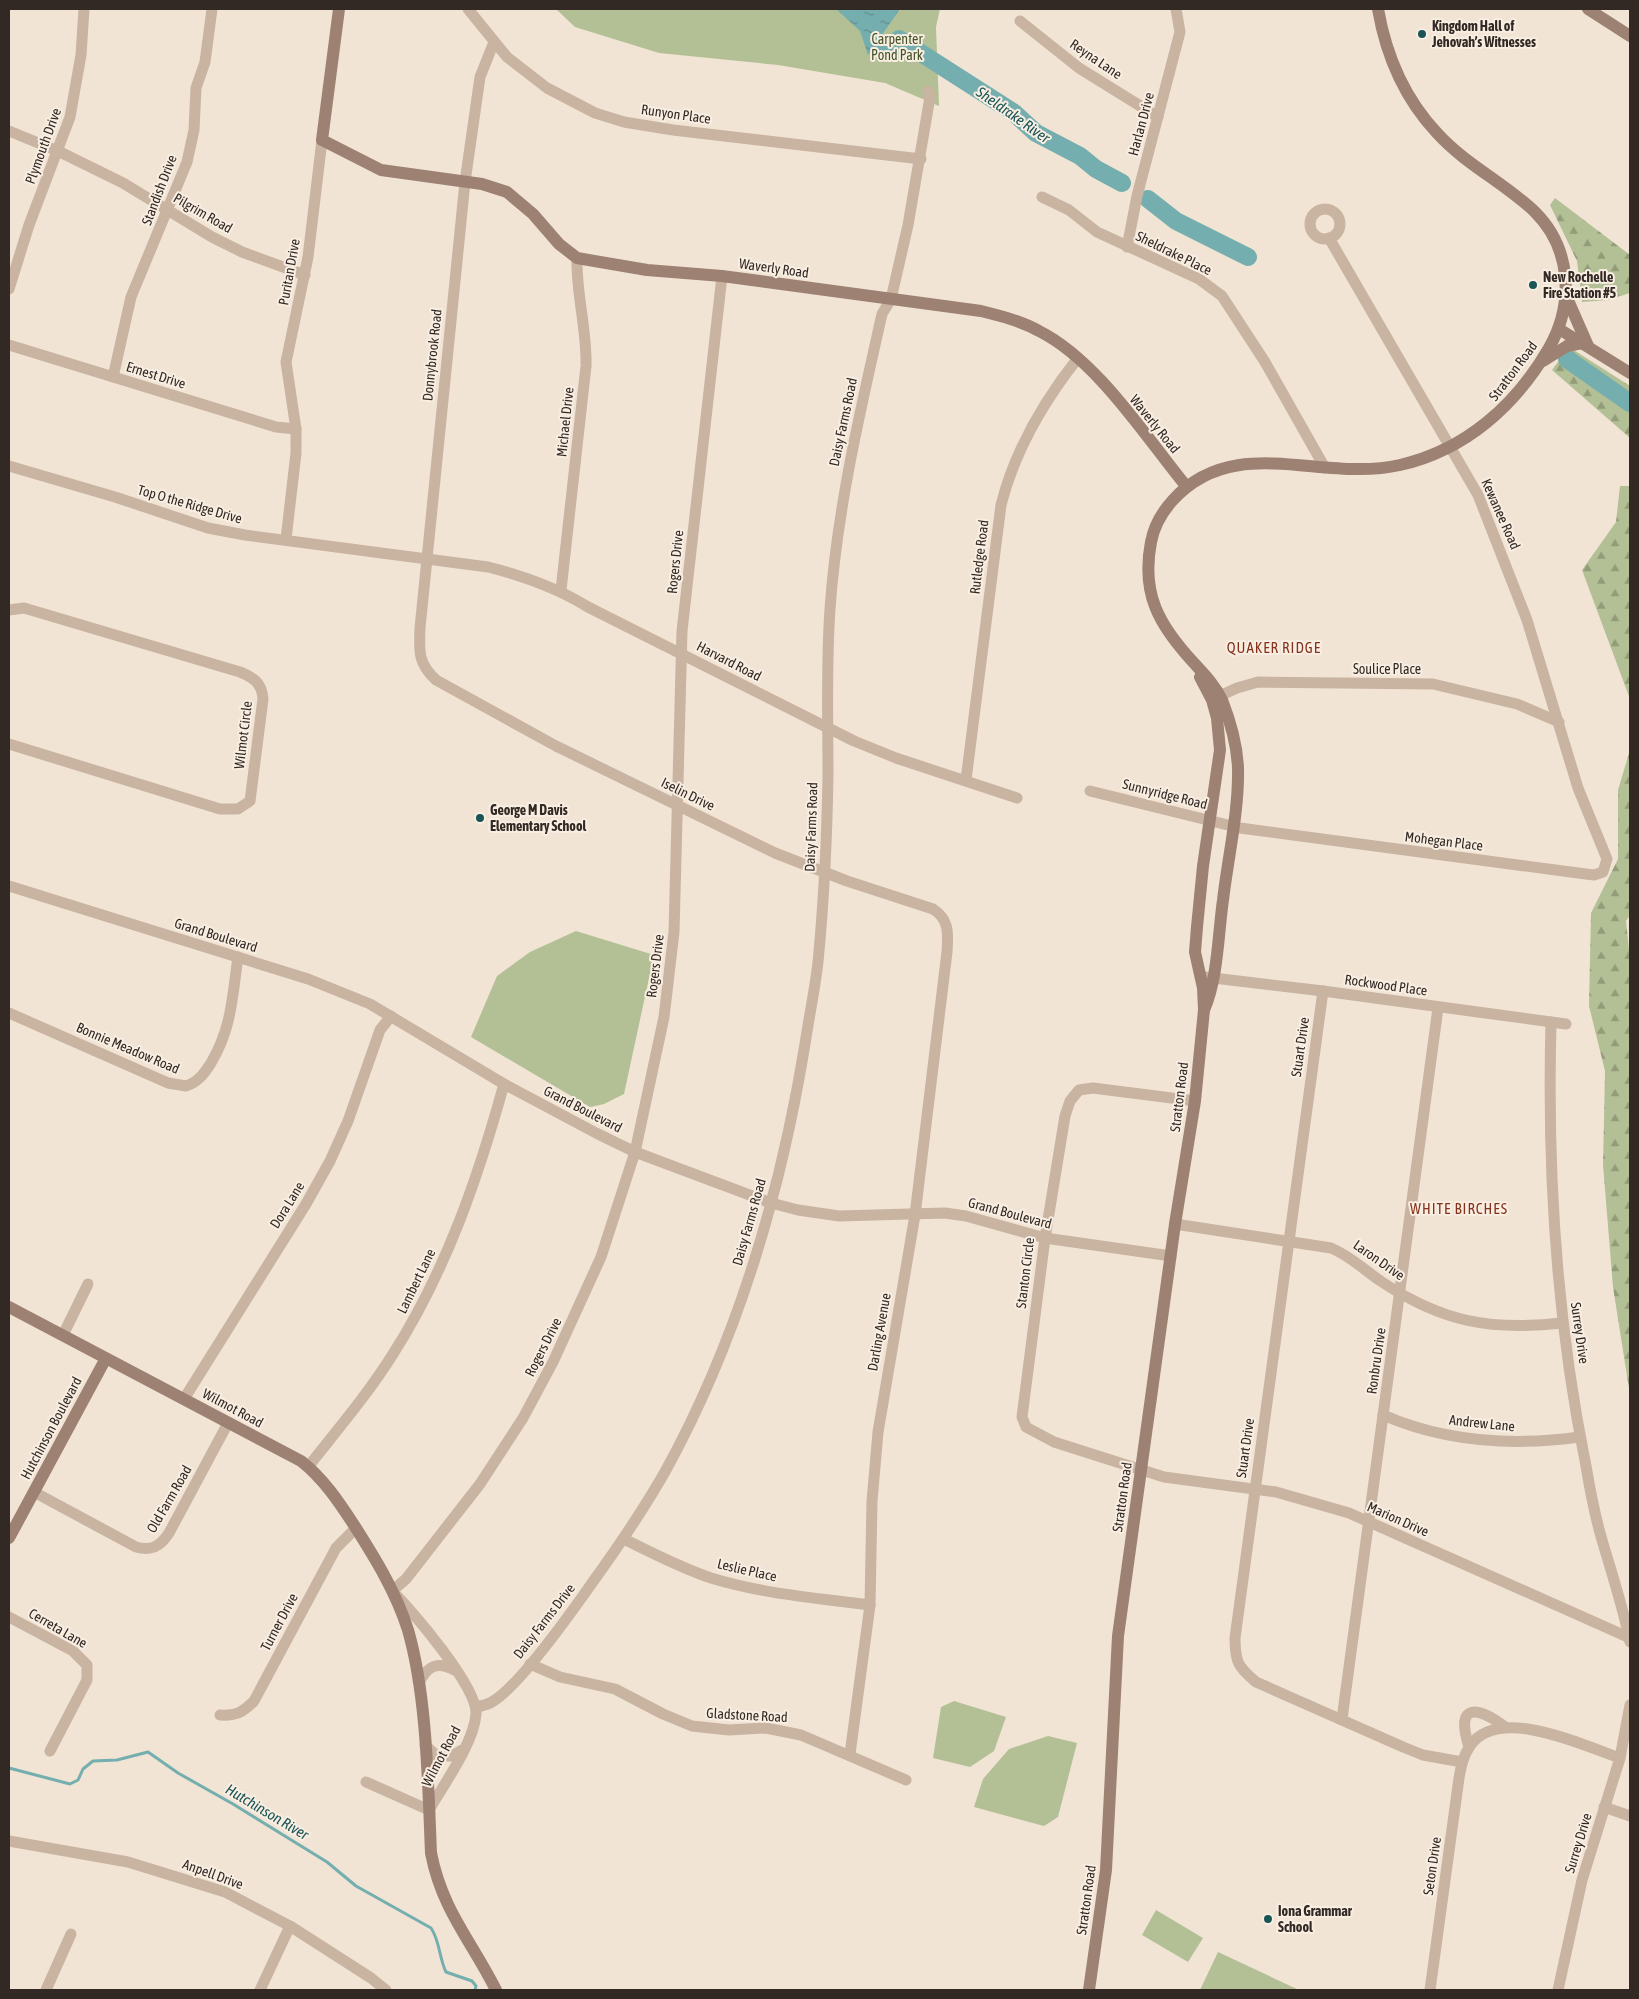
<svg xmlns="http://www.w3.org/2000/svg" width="1639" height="1999" font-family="'Asap Condensed',sans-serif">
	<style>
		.forest { fill: url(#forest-firs) }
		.park { fill: #b3c095 }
		.water { fill: url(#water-ripples) }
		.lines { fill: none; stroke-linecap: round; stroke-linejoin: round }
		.stream { stroke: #74aeaf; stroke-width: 3 }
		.canal { stroke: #74aeaf; stroke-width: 10 }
		.river { stroke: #74aeaf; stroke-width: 18 }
		.street { stroke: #c9b3a1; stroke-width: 11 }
		.secondary { stroke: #9d8173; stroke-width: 12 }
		.poi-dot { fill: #195456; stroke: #f9eee2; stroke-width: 2 }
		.labels { text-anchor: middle; stroke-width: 4; stroke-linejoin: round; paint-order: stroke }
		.poi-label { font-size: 14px; font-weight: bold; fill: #332924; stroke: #f9eee2; text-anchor: start }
		.park-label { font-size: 14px; fill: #445327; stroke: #f9eee2 }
		.street-label { font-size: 14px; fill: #332924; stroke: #f9eee2 }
		.water-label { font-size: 15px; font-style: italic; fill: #195456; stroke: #f9eee2 }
		.neighbourhood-label { font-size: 15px; letter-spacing: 1px; fill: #85311b; stroke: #f9eee2 }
	</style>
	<defs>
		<pattern id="forest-firs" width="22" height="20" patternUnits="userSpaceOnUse" patternTransform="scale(1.25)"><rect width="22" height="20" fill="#b3c095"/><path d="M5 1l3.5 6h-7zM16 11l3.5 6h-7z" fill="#929c79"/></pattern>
		<pattern id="water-ripples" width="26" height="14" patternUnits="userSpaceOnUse" patternTransform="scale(1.25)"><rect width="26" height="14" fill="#74aeaf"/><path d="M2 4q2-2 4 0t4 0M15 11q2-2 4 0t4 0" fill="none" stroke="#608e8e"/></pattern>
	</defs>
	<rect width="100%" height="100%" fill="#f1e4d5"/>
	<!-- forest -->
	<g class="forest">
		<path d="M1555,198L1630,255V293L1608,300L1582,302L1577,261L1550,205Z"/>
		<path d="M1569,347L1630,386V438L1552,370Z"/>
		<path d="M1620,486H1630V699L1582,570L1616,522Z"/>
		<path d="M1630,750V915L1626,921L1630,959V1395L1613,1287L1603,1165L1605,1071L1589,1006L1591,913L1618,859V790Z"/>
	</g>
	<!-- park -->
	<g class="park">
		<path d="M556,9H940L936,27L939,106L885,83L778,65L659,53L575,27Z"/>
		<path d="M576,931L654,955L624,1094L604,1104L590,1107L471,1037L497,976L530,952Z"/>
		<path d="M954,1701L1006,1717L994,1751L970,1767L933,1758L941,1707Z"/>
		<path d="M1048,1736L1077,1743L1058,1817L1044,1826L974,1807L983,1779L1009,1749Z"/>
		<path d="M1156,1910L1203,1938L1188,1962L1142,1935Z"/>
		<path d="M1218,1952L1299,1990H1200Z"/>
	</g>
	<!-- water -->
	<path class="water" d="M836,9H900L868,55L860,31Z"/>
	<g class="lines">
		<!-- stream -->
		<path class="stream" d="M9,1768L70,1784L78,1780L83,1769L93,1761L117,1760L148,1752L178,1773L233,1804L327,1862L356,1886L431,1928C440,1941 439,1958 446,1972L472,1981L476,1986L475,1990"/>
		<!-- canal -->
		<path class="canal" d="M875,46L896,54L906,46"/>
		<!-- river -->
		<g class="river">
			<path d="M899,39L1013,112L1036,133L1080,156L1096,169L1122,183"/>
			<path d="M1148,199L1176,221L1248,257"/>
			<path d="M1567,359L1630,403"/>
		</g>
		<!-- street -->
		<g class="street">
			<path d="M468,9L507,57L547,88L595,113L624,122L673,130L921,159"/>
			<path d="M1020,21L1079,68L1158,117"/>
			<path d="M494,42L480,77L465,182L420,628C419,652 418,663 436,680L556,746L775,853L847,881L933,909C950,920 948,934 947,952L915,1215L878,1432L872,1501L870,1605L850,1754"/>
			<path d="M9,131L58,151L123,183L212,237L242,252L305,275"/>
			<path d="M1042,197L1069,210L1097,232L1199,279L1222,296L1265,362L1325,468"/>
			<circle cx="1325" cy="224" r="15"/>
			<path d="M1127,247L1137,196L1180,32L1176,9"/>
			<path d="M9,289L29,225L70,117L81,55L84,9"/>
			<path d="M9,345L276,427L296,429"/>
			<path d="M113,377L131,297L187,162L194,130L196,88L205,62L212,9"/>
			<path d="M9,466L115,497L208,528L245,535L488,567C524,576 556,587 588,607L854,741L896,758L1017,798"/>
			<path d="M286,539L296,453V429L286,362L308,257L322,140"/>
			<path d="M561,590L586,366C587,329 576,294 577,258"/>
			<path d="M9,610L24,608L240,672C253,677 262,683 263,699L250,801L238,809H220L9,744"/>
			<path d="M1213,699L1237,688L1258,682L1433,684L1517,704L1559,722"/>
			<path d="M966,780L1001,505C1015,450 1043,402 1078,358"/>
			<path d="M1090,791L1240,828L1578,873L1594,875L1603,872L1607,859L1578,788L1527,620L1478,495L1329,238"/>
			<path d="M9,886L308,979L370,1004L504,1084L596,1133L635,1152L771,1203L798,1210L839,1216L945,1213L966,1216L1045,1238L1171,1256"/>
			<path d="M1205,977L1323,991L1566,1024"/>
			<path d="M1323,991L1235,1638C1235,1662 1238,1667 1256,1682L1403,1747L1423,1755L1462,1762"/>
			<path d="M9,1013L168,1083L186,1086C198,1082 204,1074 211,1063C232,1027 232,998 238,957"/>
			<path d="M1551,1022C1547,1171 1556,1319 1586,1466C1590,1490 1595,1516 1602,1540C1612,1574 1623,1607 1630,1642"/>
			<path d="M1195,1101L1093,1088L1079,1090L1070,1101L1065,1116L1045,1238L1022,1417L1026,1427L1054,1442L1164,1477L1276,1492L1349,1513L1630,1638"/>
			<path d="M1175,1224L1331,1248C1351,1256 1365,1271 1382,1282C1442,1322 1491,1331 1562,1323"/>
			<path d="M63,1335L88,1284"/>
			<path d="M184,1399L306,1204L330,1161L348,1121L380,1030L391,1016"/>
			<path d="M1383,1415C1445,1442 1514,1446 1580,1437"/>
			<path d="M308,1467C337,1430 368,1394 393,1354C446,1271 478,1178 504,1084"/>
			<path d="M34,1492L136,1547C151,1551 160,1547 169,1533L228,1423"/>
			<path d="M624,1539C652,1553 681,1568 711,1578C763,1594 817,1598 870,1605"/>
			<path d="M9,1617L73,1651L87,1665V1680L50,1751"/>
			<path d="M530,1664L560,1677L615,1689L663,1714L692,1726L729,1730L766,1728L801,1735L906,1780"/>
			<path d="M419,1683C427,1666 437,1661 454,1670"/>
			<path d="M476,1707C481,1706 486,1705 490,1703C517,1690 573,1610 592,1583C618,1547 644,1509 666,1470C738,1339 781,1191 805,1044C809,1017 815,989 818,962C824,900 827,837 828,775C828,719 826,665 830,609C837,509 860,412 882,314L891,299L908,225L930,97L928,91"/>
			<path d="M220,1715C237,1716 243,1712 254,1701L336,1548L356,1528"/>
			<path d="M1342,1719L1438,1008"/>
			<path d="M425,1745L437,1756H452L462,1750"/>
			<path d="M1469,1747C1455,1704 1476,1705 1505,1727"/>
			<path d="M366,1782L429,1810C444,1784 474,1743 476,1714C478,1688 412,1610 392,1591L406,1579L480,1484L523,1418L553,1362L601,1257L635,1152L664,1017L674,932L682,631L722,276"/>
			<path d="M1604,1807L1630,1816"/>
			<path d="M9,1841L128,1862L225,1892L290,1926L371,1978L386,1990"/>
			<path d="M46,1990L71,1934"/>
			<path d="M260,1990L290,1926"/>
			<path d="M1430,1990L1459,1778C1461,1767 1463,1756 1470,1746C1498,1704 1584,1746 1620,1758"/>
			<path d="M1558,1990L1582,1880L1620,1758L1630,1705"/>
		</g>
		<!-- secondary -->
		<g class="secondary">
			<path d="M339,9L322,140L381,170L482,184L507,192L533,214L559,244L577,258L647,270L722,276L981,311C1001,316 1021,321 1039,331C1097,360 1145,436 1186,486"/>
			<path d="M1588,9L1630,36"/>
			<path d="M1567,298L1588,346"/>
			<path d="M1559,329L1630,373"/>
			<path d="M1543,361L1567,346L1582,343"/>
			<path d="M1204,1010C1218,978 1218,935 1223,900C1228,857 1239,811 1238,768C1237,744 1231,723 1222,700C1215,685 1204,674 1193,662C1159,625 1141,594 1151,542C1154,526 1162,512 1173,500C1235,432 1322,483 1400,465C1466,450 1516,405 1549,348C1574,304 1572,249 1535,212C1505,183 1466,165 1437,133C1405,99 1386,55 1378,9"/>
			<path d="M9,1307L301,1461C323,1478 339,1502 354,1525C375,1558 396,1592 408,1630C427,1696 428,1784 431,1853C442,1910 471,1940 496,1990"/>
			<path d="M9,1538L105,1360"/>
			<path d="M1089,1990L1106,1870L1118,1636L1175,1224L1195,1101L1204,1010L1203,988L1195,952L1197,927L1203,866L1220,750L1217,718L1212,700L1200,677"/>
		</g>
	</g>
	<!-- markers -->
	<g class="poi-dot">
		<circle cx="1422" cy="34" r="5"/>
		<circle cx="1533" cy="285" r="5"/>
		<circle cx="480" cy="818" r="5"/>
		<circle cx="1268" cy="1919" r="5"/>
	</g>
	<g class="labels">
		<!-- poi labels -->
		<g class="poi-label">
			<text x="1432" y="31">Kingdom Hall of<tspan x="1432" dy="16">Jehovah’s Witnesses</tspan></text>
			<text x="1543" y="282">New Rochelle<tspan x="1543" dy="16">Fire Station #5</tspan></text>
			<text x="490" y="815">George M Davis<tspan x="490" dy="16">Elementary School</tspan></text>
			<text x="1278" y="1916">Iona Grammar<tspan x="1278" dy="16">School</tspan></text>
		</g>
		<!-- park labels -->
		<g class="park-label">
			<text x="897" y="44">Carpenter<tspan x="897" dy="16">Pond Park</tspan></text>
		</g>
		<!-- street labels -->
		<g class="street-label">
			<text transform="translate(1096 59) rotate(34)" y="5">Reyna Lane</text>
			<text transform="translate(676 114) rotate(8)" y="5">Runyon Place</text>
			<text transform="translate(1141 124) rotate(-75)" y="5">Harlan Drive</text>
			<text transform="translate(43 146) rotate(-70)" y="5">Plymouth Drive</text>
			<text transform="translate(159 190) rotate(-69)" y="5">Standish Drive</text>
			<text transform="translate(203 213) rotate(30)" y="5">Pilgrim Road</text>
			<text transform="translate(1174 253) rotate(26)" y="5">Sheldrake Place</text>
			<text transform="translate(774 268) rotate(8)" y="5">Waverly Road</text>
			<text transform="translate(289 272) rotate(-80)" y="5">Puritan Drive</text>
			<text transform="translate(432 355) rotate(-84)" y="5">Donnybrook Road</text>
			<text transform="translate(1513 371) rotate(-53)" y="5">Stratton Road</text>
			<text transform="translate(156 375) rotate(17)" y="5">Ernest Drive</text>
			<text transform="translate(565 422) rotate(-84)" y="5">Michael Drive</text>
			<text transform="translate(843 422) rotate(-78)" y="5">Daisy Farms Road</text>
			<text transform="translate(1155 424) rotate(51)" y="5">Waverly Road</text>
			<text transform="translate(190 504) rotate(16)" y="5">Top O the Ridge Drive</text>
			<text transform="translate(1501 514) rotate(66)" y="5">Kewanee Road</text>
			<text transform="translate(979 557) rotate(-83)" y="5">Rutledge Road</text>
			<text transform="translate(675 562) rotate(-84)" y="5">Rogers Drive</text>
			<text transform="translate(729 661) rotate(27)" y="5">Harvard Road</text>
			<text x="1387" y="674">Soulice Place</text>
			<text transform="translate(243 735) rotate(-83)" y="5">Wilmot Circle</text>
			<text transform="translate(688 794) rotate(26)" y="5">Iselin Drive</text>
			<text transform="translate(1165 794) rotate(14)" y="5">Sunnyridge Road</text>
			<text transform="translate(811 827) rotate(-88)" y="5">Daisy Farms Road</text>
			<text transform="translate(1444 841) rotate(7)" y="5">Mohegan Place</text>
			<text transform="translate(216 935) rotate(17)" y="5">Grand Boulevard</text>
			<text transform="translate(655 966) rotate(-83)" y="5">Rogers Drive</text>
			<text transform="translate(1386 985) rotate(8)" y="5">Rockwood Place</text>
			<text transform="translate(1300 1047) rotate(-82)" y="5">Stuart Drive</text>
			<text transform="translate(128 1048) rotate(23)" y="5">Bonnie Meadow Road</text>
			<text transform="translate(1179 1097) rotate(-83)" y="5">Stratton Road</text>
			<text transform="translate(583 1109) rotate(27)" y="5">Grand Boulevard</text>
			<text transform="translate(287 1205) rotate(-58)" y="5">Dora Lane</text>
			<text transform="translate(1010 1213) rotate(15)" y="5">Grand Boulevard</text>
			<text transform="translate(749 1222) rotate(-74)" y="5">Daisy Farms Road</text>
			<text transform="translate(1379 1260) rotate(35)" y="5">Laron Drive</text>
			<text transform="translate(1025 1273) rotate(-83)" y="5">Stanton Circle</text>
			<text transform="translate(416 1281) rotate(-64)" y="5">Lambert Lane</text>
			<text transform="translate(879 1332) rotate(-80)" y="5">Darling Avenue</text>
			<text transform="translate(1580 1333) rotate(82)" y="5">Surrey Drive</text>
			<text transform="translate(543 1347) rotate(-63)" y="5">Rogers Drive</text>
			<text transform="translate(1376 1361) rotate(-82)" y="5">Ronbru Drive</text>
			<text transform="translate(233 1408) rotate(28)" y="5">Wilmot Road</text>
			<text transform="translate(1482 1423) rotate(6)" y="5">Andrew Lane</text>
			<text transform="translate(51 1428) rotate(-62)" y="5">Hutchinson Boulevard</text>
			<text transform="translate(1245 1448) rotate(-82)" y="5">Stuart Drive</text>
			<text transform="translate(1122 1497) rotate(-82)" y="5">Stratton Road</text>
			<text transform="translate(169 1499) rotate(-60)" y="5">Old Farm Road</text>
			<text transform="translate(1398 1519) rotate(24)" y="5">Marion Drive</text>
			<text transform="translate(747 1570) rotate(13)" y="5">Leslie Place</text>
			<text transform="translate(544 1621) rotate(-52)" y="5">Daisy Farms Drive</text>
			<text transform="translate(279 1622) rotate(-62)" y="5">Turner Drive</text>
			<text transform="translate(58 1628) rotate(30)" y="5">Cerreta Lane</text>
			<text transform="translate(747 1715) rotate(3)" y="5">Gladstone Road</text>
			<text transform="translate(441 1756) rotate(-62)" y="5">Wilmot Road</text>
			<text transform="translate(1578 1843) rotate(-73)" y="5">Surrey Drive</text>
			<text transform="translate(1432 1866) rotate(-82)" y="5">Seton Drive</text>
			<text transform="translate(213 1874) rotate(20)" y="5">Anpell Drive</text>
			<text transform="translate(1086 1900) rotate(-82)" y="5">Stratton Road</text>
		</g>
		<!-- water labels -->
		<g class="water-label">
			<text transform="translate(1013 115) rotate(35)" y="5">Sheldrake River</text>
			<text transform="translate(267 1812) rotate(31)" y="5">Hutchinson River</text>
		</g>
		<!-- neighbourhood labels -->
		<g class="neighbourhood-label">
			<text x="1274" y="653">QUAKER RIDGE</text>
			<text x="1459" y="1214">WHITE BIRCHES</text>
		</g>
	</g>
	<!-- border -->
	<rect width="1639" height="1999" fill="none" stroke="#332924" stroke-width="20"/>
</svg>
